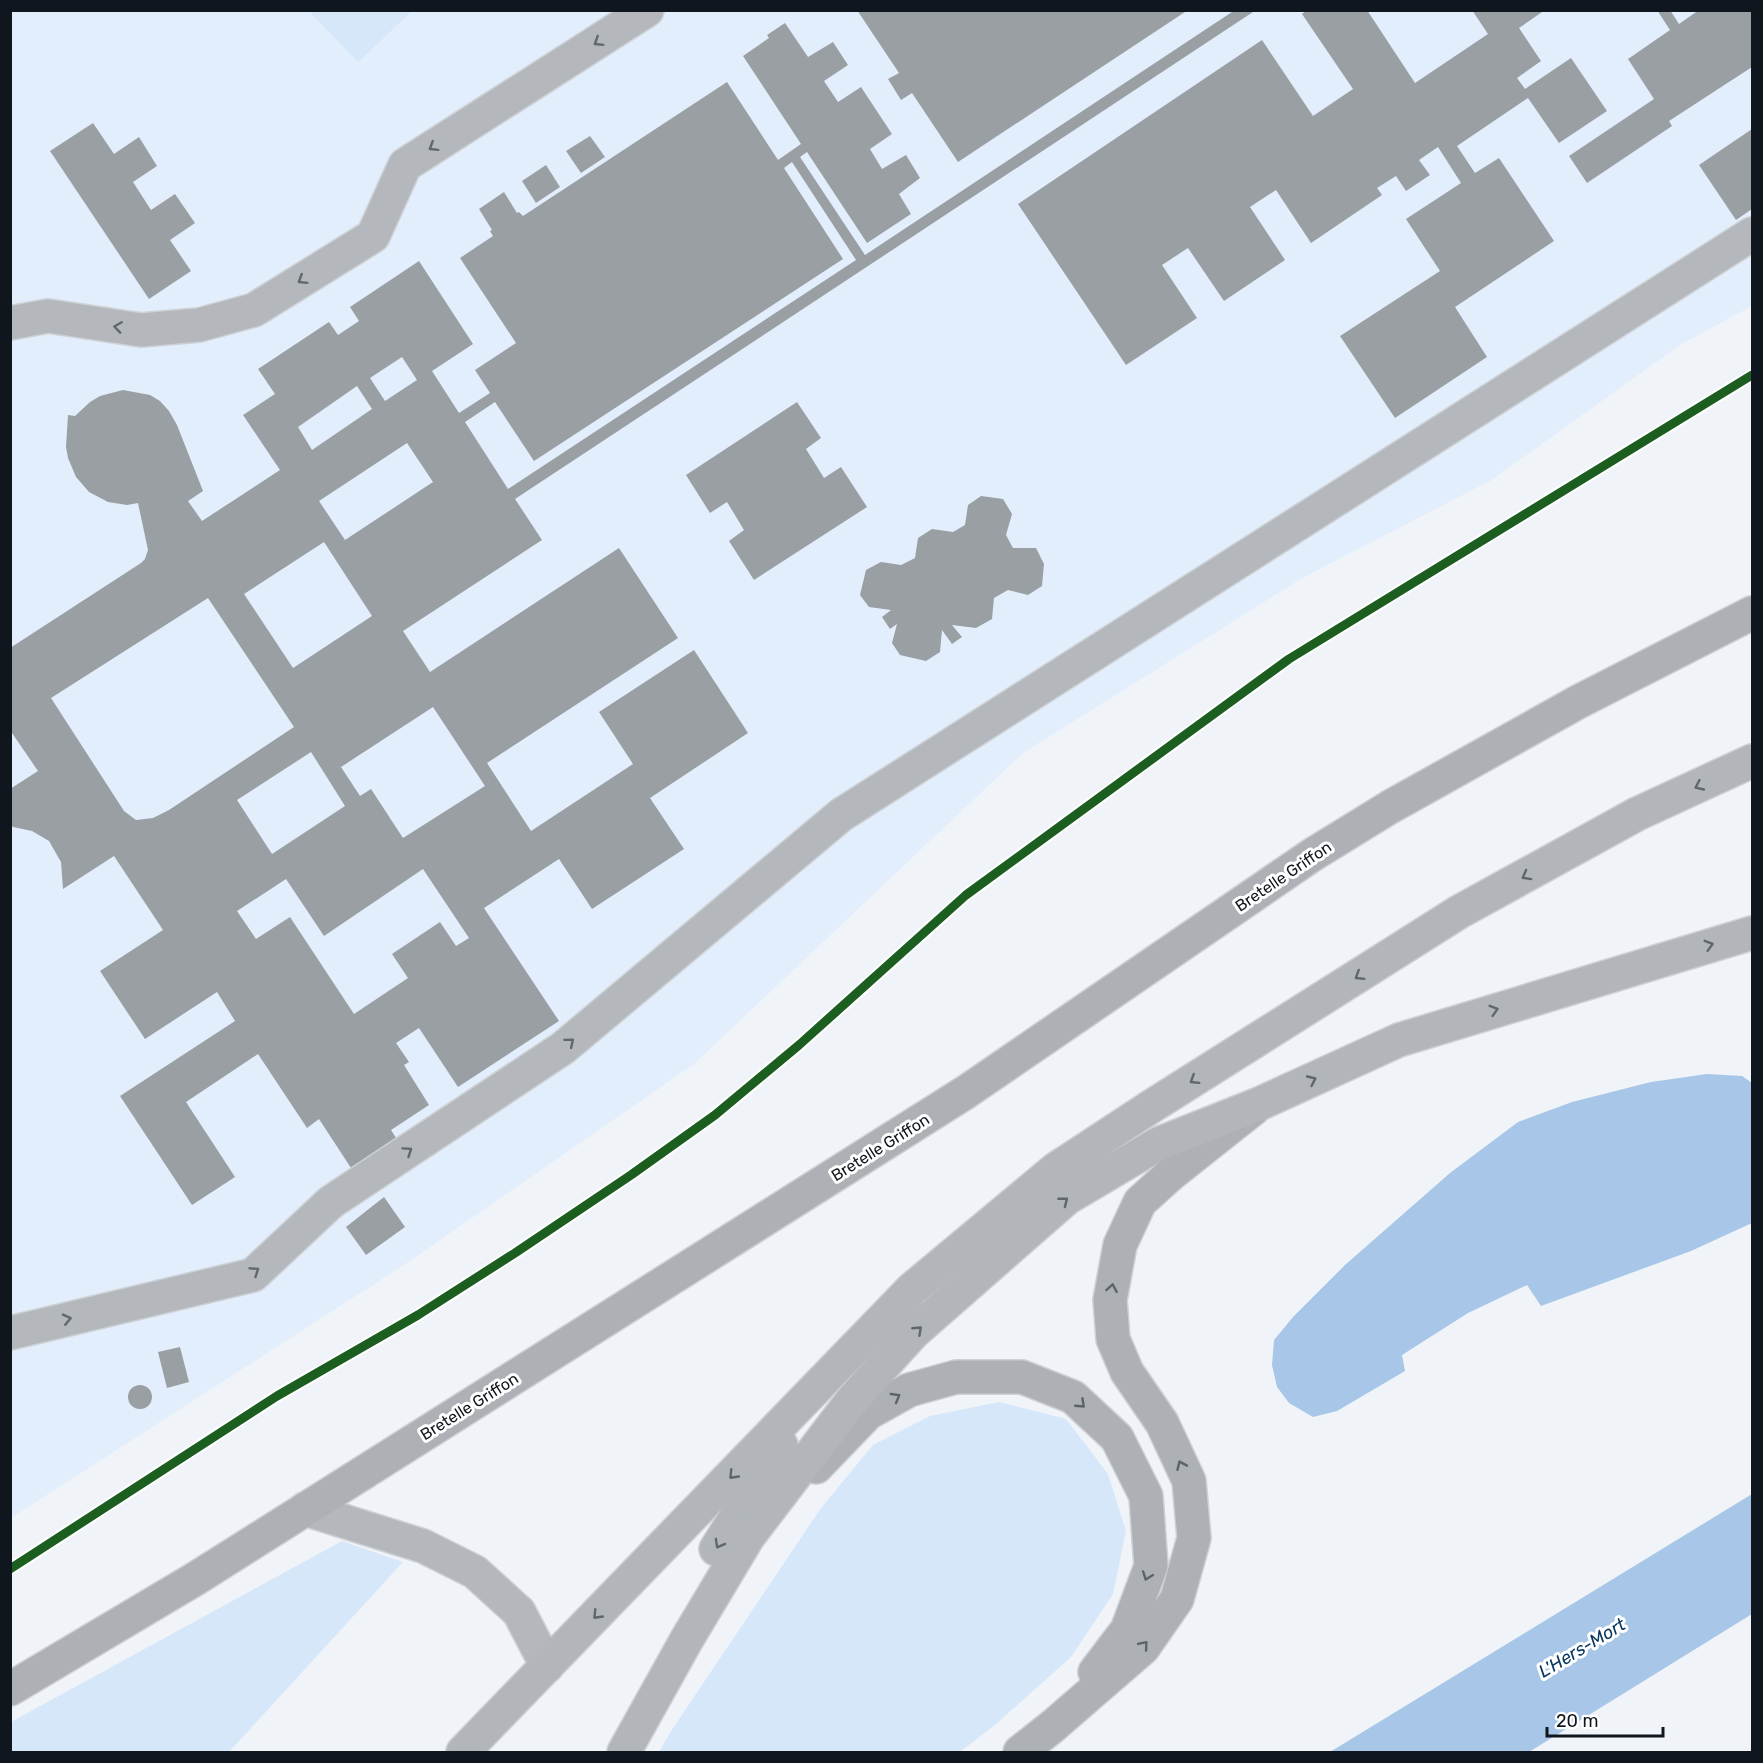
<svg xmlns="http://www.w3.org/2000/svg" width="1763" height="1763" font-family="Rubik,sans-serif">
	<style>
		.built { fill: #e2eefc }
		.green { fill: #d6e7fa }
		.water { fill: #a8c6e7 }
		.building { fill: #9a9fa4; fill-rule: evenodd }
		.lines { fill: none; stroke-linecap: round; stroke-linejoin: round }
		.minor-casing { stroke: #cdd0d4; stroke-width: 36 }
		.major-casing { stroke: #cdd0d4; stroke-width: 36 }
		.highway-casing { stroke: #cdd0d4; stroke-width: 36 }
		.minor { stroke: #b4b8bc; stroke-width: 33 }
		.major { stroke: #adb0b4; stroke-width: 33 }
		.highway { stroke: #b2b6ba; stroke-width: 33 }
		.cycleway-casing { stroke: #fff; stroke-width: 13 }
		.cycleway { stroke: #1b5e20; stroke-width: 9 }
		.oneway { stroke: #62676c }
		.oneway2 { stroke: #60666c }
		.oneway3 { stroke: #5e6368 }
		.labels { text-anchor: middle; stroke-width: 6; stroke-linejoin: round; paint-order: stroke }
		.street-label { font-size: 16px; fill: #0f161d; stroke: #fff }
		.water-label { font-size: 18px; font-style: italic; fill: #093962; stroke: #fff }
	</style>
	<rect width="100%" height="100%" fill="#f0f4f8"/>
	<!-- built -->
	<path class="built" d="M11,11H1752V306L1680,345L1490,481L1304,577L1023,753L694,1064L404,1265L11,1518Z"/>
	<!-- green -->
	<g class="green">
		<path d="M309,11H412L358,62Z"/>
		<path d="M999,1402L1066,1419L1108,1474L1126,1531L1113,1594L1071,1657L996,1724L960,1752H659L671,1731L821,1508L873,1445L930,1416Z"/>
		<path d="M342,1541L403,1562L229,1752H11V1722Z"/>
	</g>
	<!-- water -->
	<g class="water">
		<path d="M1707,1074L1742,1076L1752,1083V1223L1691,1251L1541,1306L1527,1285L1468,1313L1402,1355L1405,1371L1337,1411L1313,1417L1289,1403L1277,1387L1272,1365L1274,1340L1293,1317L1345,1265L1450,1173L1518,1122L1572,1102L1651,1082Z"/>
		<path d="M1752,1494V1614L1529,1752H1330Z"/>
	</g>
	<!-- building -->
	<g class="building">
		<path d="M857,10H1188L958,162L912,93L901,100L888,79L899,73Z"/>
		<path d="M1235,10H1256L515,499L542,540L403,631L430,672L619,548L678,638L487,763L531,831L633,764L599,712L694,650L748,733L650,798L684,849L592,909L559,859L484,908L559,1021L458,1087L419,1028L396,1043L409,1062L404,1065L429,1105L391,1130L398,1141L353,1171L319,1119L307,1128L258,1054L186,1102L235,1177L192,1205L120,1096L235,1021L217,992L145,1039L100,971L163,930L114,856L63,889L61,862L49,841L32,831L13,827L10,824V789L38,771L10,730V648L141,563L145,559L148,550L138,503L127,505L108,502L89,492L76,477L68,458L66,447L68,415L75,416L90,402L100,396L123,390L150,395L160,401L169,411L177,425L203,491L188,501L202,521L280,470L243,415L275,394L258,369L329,322L338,335L359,321L350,307L419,261L473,344L432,371L459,413L490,393L475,370L516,343L460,258L493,236L490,231L492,230L479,209L504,192L517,213L519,212L523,216L727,82L778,160L801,144L743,56L769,38L767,35L785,23L808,57L833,42L848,65L824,81L838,102L861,87L892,134L870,149L882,169L906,155L920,178L899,194L911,214L867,243L807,152L800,157L865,255ZM792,162L856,260L508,489L465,422L495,402L534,461L843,259L784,168ZM402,357L417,380L385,401L370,378ZM357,386L372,409L312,450L298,427ZM407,443L433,482L345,540L319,501ZM324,542L372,616L293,668L244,594ZM208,598L294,727L169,810L153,818L136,820L124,811L51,698ZM433,707L485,786L403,838L371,789L360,796L341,767ZM311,752L345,806L272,854L237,800ZM423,869L469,938L456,946L440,922L392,954L408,978L354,1014L290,917L256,939L237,911L286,879L324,936Z"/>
		<path d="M1307,10H1367L1415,83L1488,34L1472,10H1545L1519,28L1541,61L1517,78L1525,89L1571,58L1607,111L1559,143L1528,98L1457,146L1475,173L1499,158L1554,241L1455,307L1487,357L1395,418L1340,336L1440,271L1406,219L1461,183L1438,147L1419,160L1430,175L1406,191L1396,176L1377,188L1382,195L1311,243L1276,190L1250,207L1285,260L1224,301L1188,248L1162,265L1197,318L1126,365L1018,204L1262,40L1313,116L1353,89L1302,14Z"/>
		<path d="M1657,10H1670L1679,24L1699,10H1752V67L1669,121L1672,126L1587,183L1569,156L1654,99L1628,59L1670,30Z"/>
		<path d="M93,123L114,154L139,137L157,166L133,182L151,210L175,194L195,223L170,240L191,271L149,299L50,151Z"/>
		<path d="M1752,129V209L1736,220L1699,165Z"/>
		<path d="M590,136L605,157L581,173L566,151Z"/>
		<path d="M546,165L560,187L536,203L522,181Z"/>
		<path d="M797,402L821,438L806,449L824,478L841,467L867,507L754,580L729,541L744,530L727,502L710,513L686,475Z"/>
		<path d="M981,496L1003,499L1012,514L1006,535L1013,548H1036L1044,564L1042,586L1028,595L1008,590L994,598L992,619L976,628L952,625L962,637L952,644L942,630L940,652L926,661L900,655L892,643L897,624L890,629L882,617L891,610L869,607L860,595L866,570L881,562L901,565L915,558L918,538L932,529L953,532L965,525L968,505Z"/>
		<path d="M384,1197L405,1227L366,1255L346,1227Z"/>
		<path d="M180,1347L189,1382L167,1388L158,1352Z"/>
		<circle cx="140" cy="1397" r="12"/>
	</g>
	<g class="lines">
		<defs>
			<g id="minor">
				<path d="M10,323L48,316L141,330L199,325L254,310L373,236L405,165L647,10"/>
				<path d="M10,1333L253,1275L331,1202L563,1048L841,815L1752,234"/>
				<path d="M305,1509L423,1546L475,1572L519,1612L547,1666"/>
			</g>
			<g id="major">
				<path d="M816,1467L868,1413L909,1390L956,1377H1022L1073,1397L1117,1438L1146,1496L1151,1566L1127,1630L1095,1672"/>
				<path d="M10,1689L195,1579L966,1092L1312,855L1390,807L1578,702L1752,613"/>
				<path d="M1020,1752L1053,1726L1143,1648L1177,1599L1194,1538L1189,1481L1162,1423L1127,1372L1113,1339L1110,1300L1120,1245L1140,1202L1171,1174L1253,1109"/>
			</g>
			<g id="highway">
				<path d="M716,1549L781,1445"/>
				<path d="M463,1752L912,1289L1056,1169L1152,1106L1459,912L1637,814L1752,761"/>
				<path d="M624,1752L687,1639L748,1537L854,1398L914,1332L1067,1198L1158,1144L1259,1104L1399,1040L1752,933"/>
			</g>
		</defs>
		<!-- minor casing -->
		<use href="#minor" class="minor-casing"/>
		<!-- major casing -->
		<use href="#major" class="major-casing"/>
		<!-- highway casing -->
		<use href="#highway" class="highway-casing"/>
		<!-- minor -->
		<use href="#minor" class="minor"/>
		<!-- major -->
		<use href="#major" class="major"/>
		<!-- highway -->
		<use href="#highway" class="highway"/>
		<defs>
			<path id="cycleway" d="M10,1569L277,1396L418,1315L515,1253L631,1175L715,1115L799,1045L966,895L1289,659L1752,375"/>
		</defs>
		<!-- cycleway casing -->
		<use href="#cycleway" class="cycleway-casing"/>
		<!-- cycleway -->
		<use href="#cycleway" class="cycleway"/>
	</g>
	<!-- one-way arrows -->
	<defs><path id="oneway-chevron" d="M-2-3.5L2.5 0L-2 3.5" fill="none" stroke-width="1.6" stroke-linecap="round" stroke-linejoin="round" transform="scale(1.5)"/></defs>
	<g class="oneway">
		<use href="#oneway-chevron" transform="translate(598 42) rotate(148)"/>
		<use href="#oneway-chevron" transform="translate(433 147) rotate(148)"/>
		<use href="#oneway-chevron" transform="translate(302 280) rotate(148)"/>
		<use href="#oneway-chevron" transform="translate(118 327) rotate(-172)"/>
		<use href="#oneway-chevron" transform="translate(570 1042) rotate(-40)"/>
		<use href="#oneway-chevron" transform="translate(408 1151) rotate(-34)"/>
		<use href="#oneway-chevron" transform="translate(255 1271) rotate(-34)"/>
		<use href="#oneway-chevron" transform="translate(67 1319) rotate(-13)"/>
	</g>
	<g class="oneway2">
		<use href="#oneway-chevron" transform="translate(1699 786) rotate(155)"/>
		<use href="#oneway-chevron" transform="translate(1526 876) rotate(151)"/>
		<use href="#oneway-chevron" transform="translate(1709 945) rotate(-16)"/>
		<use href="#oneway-chevron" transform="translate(1359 976) rotate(148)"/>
		<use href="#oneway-chevron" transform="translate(1494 1010) rotate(-17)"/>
		<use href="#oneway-chevron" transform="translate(1194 1080) rotate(148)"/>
		<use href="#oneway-chevron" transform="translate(1312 1080) rotate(-25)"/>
		<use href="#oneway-chevron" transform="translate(1064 1201) rotate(-38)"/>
		<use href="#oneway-chevron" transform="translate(918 1330) rotate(-43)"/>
		<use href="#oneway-chevron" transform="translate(733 1475) rotate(134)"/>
		<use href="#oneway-chevron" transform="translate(719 1544) rotate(119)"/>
		<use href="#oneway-chevron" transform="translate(597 1615) rotate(134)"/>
	</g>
	<g class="oneway3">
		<use href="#oneway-chevron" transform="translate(1112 1288) rotate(-80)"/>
		<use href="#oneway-chevron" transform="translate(896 1397) rotate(-30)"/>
		<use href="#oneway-chevron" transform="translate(1081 1404) rotate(43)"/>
		<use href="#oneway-chevron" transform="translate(1181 1465) rotate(-114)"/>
		<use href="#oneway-chevron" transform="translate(1147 1576) rotate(110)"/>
		<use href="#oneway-chevron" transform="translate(1144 1645) rotate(-50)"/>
	</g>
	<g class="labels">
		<!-- street labels -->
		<g class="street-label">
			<text transform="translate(1283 876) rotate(-34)" y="6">Bretelle Griffon</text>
			<text transform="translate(880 1147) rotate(-32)" y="6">Bretelle Griffon</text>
			<text transform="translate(469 1406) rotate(-32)" y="6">Bretelle Griffon</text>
		</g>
		<!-- water labels -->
		<g class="water-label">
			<text transform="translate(1582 1648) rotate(-31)" y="6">L'Hers-Mort</text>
		</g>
	</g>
	<!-- border -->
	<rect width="1763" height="1763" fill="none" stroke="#0f161d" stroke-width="24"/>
	<!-- scale -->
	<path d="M1547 1727v9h116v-9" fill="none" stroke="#0f161d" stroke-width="3"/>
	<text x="1556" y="1727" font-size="18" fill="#0f161d" stroke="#ffffff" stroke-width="4.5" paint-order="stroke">20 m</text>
</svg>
